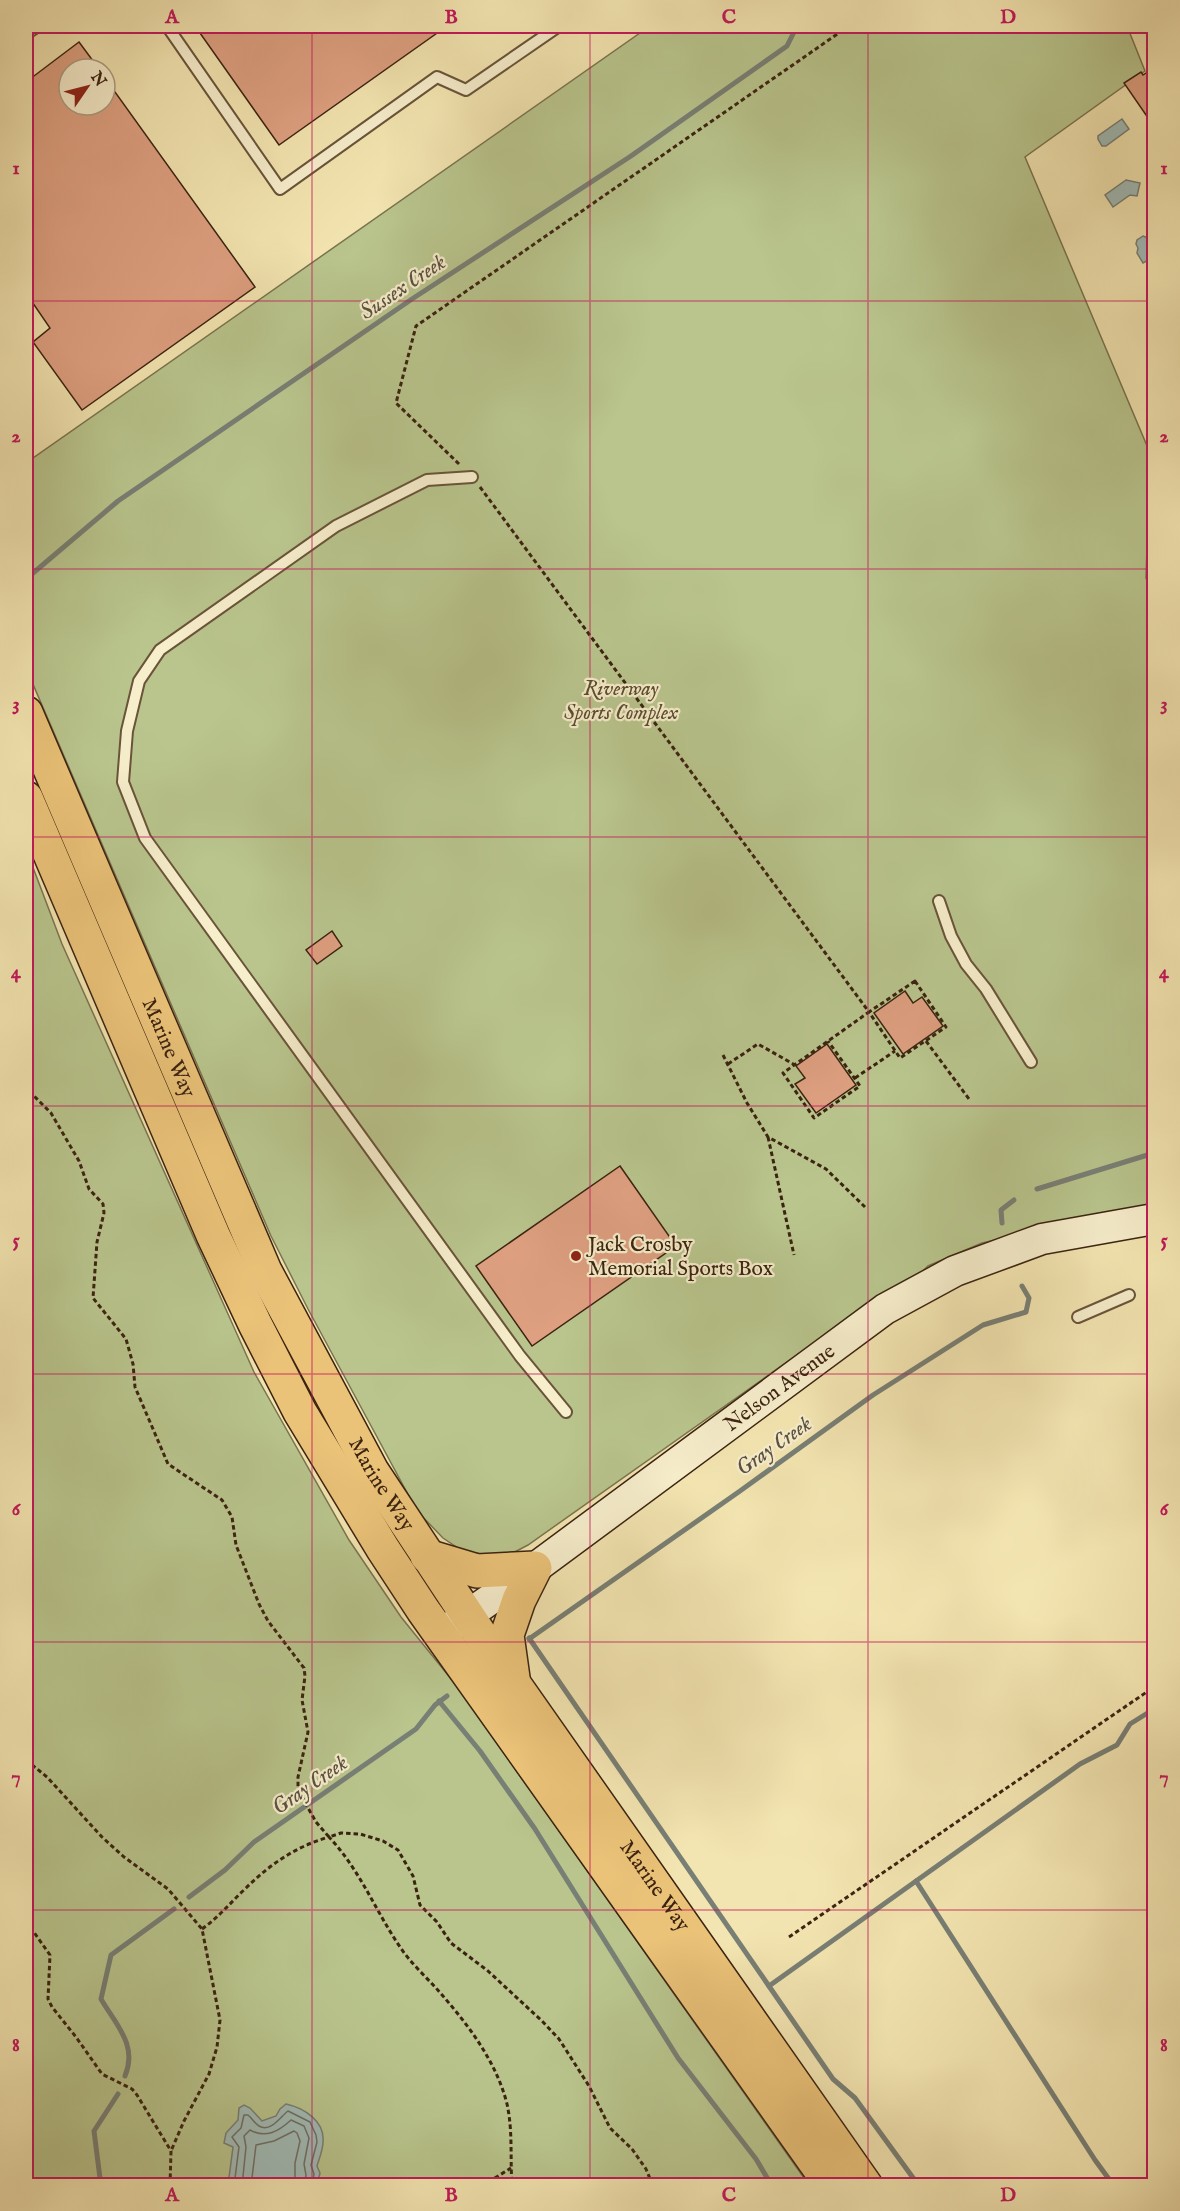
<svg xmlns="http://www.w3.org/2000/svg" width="1180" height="2211" font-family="'IM FELL English',serif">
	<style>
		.green { fill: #b9c58d; stroke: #7a744f; stroke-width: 1.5 }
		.water { fill: #a1bcb8; stroke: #787f75; stroke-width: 1.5 }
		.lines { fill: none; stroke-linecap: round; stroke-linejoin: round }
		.shore { stroke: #6e7064; stroke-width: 1.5 }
		.stream { stroke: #787f75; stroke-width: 5 }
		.building { fill: #dea081; stroke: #3b2311; stroke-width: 1.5 }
		.lane-casing { stroke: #695439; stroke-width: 14 }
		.secondary-casing { stroke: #3b2311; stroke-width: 33 }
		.primary-casing { stroke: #3b2311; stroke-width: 36 }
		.path { stroke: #3b2311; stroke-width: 3; stroke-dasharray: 4.5 3; stroke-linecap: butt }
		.lane { stroke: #f7eecc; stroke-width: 10 }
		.secondary { stroke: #f7eecc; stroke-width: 30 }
		.primary { stroke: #eac278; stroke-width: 33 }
		.grid { fill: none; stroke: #c2185b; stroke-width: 1.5; stroke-opacity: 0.55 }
		.poi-dot { fill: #8f2418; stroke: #f7eecc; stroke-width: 2 }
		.labels { text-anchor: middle; stroke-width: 4.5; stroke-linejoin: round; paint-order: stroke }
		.park-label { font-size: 21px; font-style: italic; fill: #5a4c30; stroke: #f7eecc }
		.street-label { font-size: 21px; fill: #3b2311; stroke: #f7eecc }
		.poi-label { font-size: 21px; fill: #3b2311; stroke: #f7eecc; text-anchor: start }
		.water-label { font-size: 22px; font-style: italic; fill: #5a5143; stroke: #f7eecc }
		.neatline { fill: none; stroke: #c2185b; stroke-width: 2 }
		.grid-label { font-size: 20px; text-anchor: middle; font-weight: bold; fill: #c2185b }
	</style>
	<rect width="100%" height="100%" fill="#f3e5b1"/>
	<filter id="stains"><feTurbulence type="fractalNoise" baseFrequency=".00333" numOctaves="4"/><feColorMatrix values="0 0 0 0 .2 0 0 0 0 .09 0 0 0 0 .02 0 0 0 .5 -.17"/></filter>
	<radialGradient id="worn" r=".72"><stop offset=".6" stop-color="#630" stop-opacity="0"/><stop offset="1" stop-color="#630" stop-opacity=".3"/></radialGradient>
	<!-- green -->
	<g class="green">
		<path d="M650,26H1127L1145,71L1025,157L1150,453L1146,578L1154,597V1206L982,1243L928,1266L919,1275L865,1307L528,1545L509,1555L490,1557L461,1550L443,1538L417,1511L308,1309L271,1236L26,668V463Z"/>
		<path d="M26,849L62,944L254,1372L349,1540L401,1617L456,1685L809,2185H26Z"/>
	</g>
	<!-- water -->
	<g class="water">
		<path d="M1122,119L1129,129L1106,146H1102L1098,139V136Z"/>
		<path d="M1126,180L1140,183L1137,196L1130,195L1113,207L1105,195Z"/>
		<path d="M1143,236L1148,238L1151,242L1150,246L1154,252V257L1143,263L1137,253L1138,248L1136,244L1137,240Z"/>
		<path d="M286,2104C304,2108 325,2121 323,2142C323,2150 319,2159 317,2166L320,2173L317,2185H228L233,2147L224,2143L226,2133L238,2120L239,2108L244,2105L250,2108L262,2121L276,2116L280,2109Z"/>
	</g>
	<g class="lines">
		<!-- shore -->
		<g class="shore">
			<path d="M234,2186L239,2147L232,2137L241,2128L244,2115H248C252,2118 255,2124 259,2126C271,2133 281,2116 288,2111L310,2122L316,2135L317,2142L311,2165L314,2174L312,2186"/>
			<path d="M242,2186L246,2147L244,2136L250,2130C266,2139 279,2131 291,2120L304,2126L309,2138L304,2164L306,2175L304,2186"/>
			<path d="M251,2186L256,2145L274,2141L294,2131L297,2133L300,2141L295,2163V2186"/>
		</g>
		<!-- stream -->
		<g class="stream">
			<path d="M26,579L118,501L412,299L631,156L787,46L797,26"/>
			<path d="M1037,1189L1154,1153"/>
			<path d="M1002,1223L1001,1210L1014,1200"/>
			<path d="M529,1638L833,2079L855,2098L919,2186"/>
			<path d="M529,1639L740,1491L873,1395L983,1325L1026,1312L1029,1298L1022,1286"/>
			<path d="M439,1701L480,1751L535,1829L678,2058L756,2159L772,2186"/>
			<path d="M916,1881L1095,2160L1114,2186"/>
			<path d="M189,1897L225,1870L254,1842L416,1729L435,1705L447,1696"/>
			<path d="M769,1986L1080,1764L1117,1745L1130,1724L1154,1709"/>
			<path d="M125,2076C138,2045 116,2025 101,1999L111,1955L174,1909"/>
			<path d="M101,2186L94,2131L118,2094"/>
			<path d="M1138,2186L1154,2174"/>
		</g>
	</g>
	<!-- building -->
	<g class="building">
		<path d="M195,26H447L279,145Z"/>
		<path d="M79,42L99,69H69V105H105V78L255,287L82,410L33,342L50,328L26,293V82Z"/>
		<path d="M1155,67V128L1124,83L1141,72L1143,75Z"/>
		<path d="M332,931L342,946L317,964L306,950Z"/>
		<path d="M905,991L913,1003L922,997L943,1026L903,1054L874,1013Z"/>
		<path d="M827,1044L856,1085L816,1113L795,1084L805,1078L796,1066Z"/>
		<path d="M620,1166L676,1246L532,1346L476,1266Z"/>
	</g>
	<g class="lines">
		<defs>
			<g id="lane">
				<path d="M167,26L280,189L437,77L466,90L559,26"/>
				<path d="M26,34L38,26"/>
				<path d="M26,433V435"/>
				<path d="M472,477L427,480L336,526L160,650L139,681L127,731L123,782L145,838L520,1356L566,1412"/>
				<path d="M939,901L951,936L966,964L986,989L1031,1062"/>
				<path d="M1078,1317L1129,1295"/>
			</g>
			<g id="secondary">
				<path id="s1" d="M448,1629L535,1568L885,1309L955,1271L1042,1239L1154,1219"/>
			</g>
			<g id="primary">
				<path id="s2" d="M26,713L265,1271L372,1471L491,1651L866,2186"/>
				<path d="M26,798L213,1235L255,1324L300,1412L383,1549L423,1610L832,2186"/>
				<path d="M427,1556L477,1571L535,1568L519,1600L507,1635L513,1678"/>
			</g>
		</defs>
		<!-- lane casing -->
		<use href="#lane" class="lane-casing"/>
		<!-- secondary casing -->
		<use href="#secondary" class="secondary-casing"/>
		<!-- primary casing -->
		<use href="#primary" class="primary-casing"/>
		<!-- path -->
		<g class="path">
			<path d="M459,464L396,403L416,326L849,26"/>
			<path d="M480,487L869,1012L783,1073L814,1118L860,1086L828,1041"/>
			<path d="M915,981L946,1027L900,1058L869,1012Z"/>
			<path d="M926,1041L969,1099"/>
			<path d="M723,1055L747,1103L768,1137L826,1169L865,1207"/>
			<path d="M728,1064L758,1044L795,1065"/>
			<path d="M26,1076L32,1094L51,1113L79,1161L89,1189L103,1204L104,1213L97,1242L93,1298L126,1339L133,1364L135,1387L168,1464L222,1500L232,1517L236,1545L259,1604L268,1621L304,1668L305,1676L302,1700L308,1732L298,1777V1790L316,1822L329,1837L341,1833L360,1834L383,1841L398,1850L413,1876L420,1905L437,1922L451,1943L488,1971L542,2021L559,2039L589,2086L610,2128L632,2149L646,2169L653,2186"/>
			<path d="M855,1078L895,1051"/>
			<path d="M768,1137L794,1255"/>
			<path d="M26,1760L47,1777L102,1837L124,1857L168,1889L202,1929L220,2020L217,2047L209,2074L184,2121L171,2151"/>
			<path d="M26,1921L50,1955L48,1999L52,2007L76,2037L102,2074L132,2089L137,2095L171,2151L170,2186"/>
			<path d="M202,1929C219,1917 231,1902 246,1888C270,1864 297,1846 329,1837C360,1870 375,1910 400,1947C410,1962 424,1975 436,1988C466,2022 496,2060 507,2104C513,2131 510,2158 512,2186"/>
			<path d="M789,1937L1154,1687"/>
			<path d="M482,2186L511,2168"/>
		</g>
		<!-- lane -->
		<use href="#lane" class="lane"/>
		<!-- secondary -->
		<use href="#secondary" class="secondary"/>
		<!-- primary -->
		<use href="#primary" class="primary"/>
	</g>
	<!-- grid -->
	<path class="grid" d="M312,26V2186M590,26V2186M868,26V2186M26,301H1154M26,569H1154M26,837H1154M26,1106H1154M26,1374H1154M26,1642H1154M26,1910H1154"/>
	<!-- markers -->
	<circle class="poi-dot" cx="576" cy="1256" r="6"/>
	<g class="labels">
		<!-- park labels -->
		<g class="park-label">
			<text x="621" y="695">Riverway<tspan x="621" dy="24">Sports Complex</tspan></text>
		</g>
		<!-- street labels -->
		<g class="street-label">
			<text dy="7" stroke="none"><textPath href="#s2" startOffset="364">Marine Way</textPath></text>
			<text dy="7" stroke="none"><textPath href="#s1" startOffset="410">Nelson Avenue</textPath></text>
			<text dy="7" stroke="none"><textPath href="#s2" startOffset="850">Marine Way</textPath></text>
			<text dy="7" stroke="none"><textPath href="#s2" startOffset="1336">Marine Way</textPath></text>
		</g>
		<!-- poi labels -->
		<g class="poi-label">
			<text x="588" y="1251">Jack Crosby<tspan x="588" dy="24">Memorial Sports Box</tspan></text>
		</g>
		<!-- water labels -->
		<g class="water-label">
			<text transform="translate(402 286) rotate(-34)" y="8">Sussex Creek</text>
			<text transform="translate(773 1445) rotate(-35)" y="8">Gray Creek</text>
			<text transform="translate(309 1784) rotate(-35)" y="8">Gray Creek</text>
		</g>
	</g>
	<!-- margin -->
	<rect width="1180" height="2211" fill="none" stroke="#f3e5b1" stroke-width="66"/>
	<!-- north arrow -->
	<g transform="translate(87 87) rotate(55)"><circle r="28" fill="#f7eecc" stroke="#ac9d81" stroke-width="1.5"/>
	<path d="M0-4.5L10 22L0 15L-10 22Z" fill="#8f2418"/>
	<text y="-9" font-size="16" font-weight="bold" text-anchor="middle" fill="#3b2311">N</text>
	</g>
	<rect x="33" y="33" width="1114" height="2145" class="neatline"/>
	<g class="grid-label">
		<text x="172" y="23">A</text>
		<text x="451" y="23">B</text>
		<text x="729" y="23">C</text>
		<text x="1008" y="23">D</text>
		<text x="16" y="174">1</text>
		<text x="1164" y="174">1</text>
		<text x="16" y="442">2</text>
		<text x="1164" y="442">2</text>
		<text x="16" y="710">3</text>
		<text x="1164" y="710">3</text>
		<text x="16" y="978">4</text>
		<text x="1164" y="978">4</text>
		<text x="16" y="1246">5</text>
		<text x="1164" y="1246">5</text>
		<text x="16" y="1515">6</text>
		<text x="1164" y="1515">6</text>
		<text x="16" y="1783">7</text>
		<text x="1164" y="1783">7</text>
		<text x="16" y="2051">8</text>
		<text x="1164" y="2051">8</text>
		<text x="172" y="2201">A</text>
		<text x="451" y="2201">B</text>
		<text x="729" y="2201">C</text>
		<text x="1008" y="2201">D</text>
	</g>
	<rect width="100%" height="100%" filter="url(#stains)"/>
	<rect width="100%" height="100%" fill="url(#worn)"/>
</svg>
